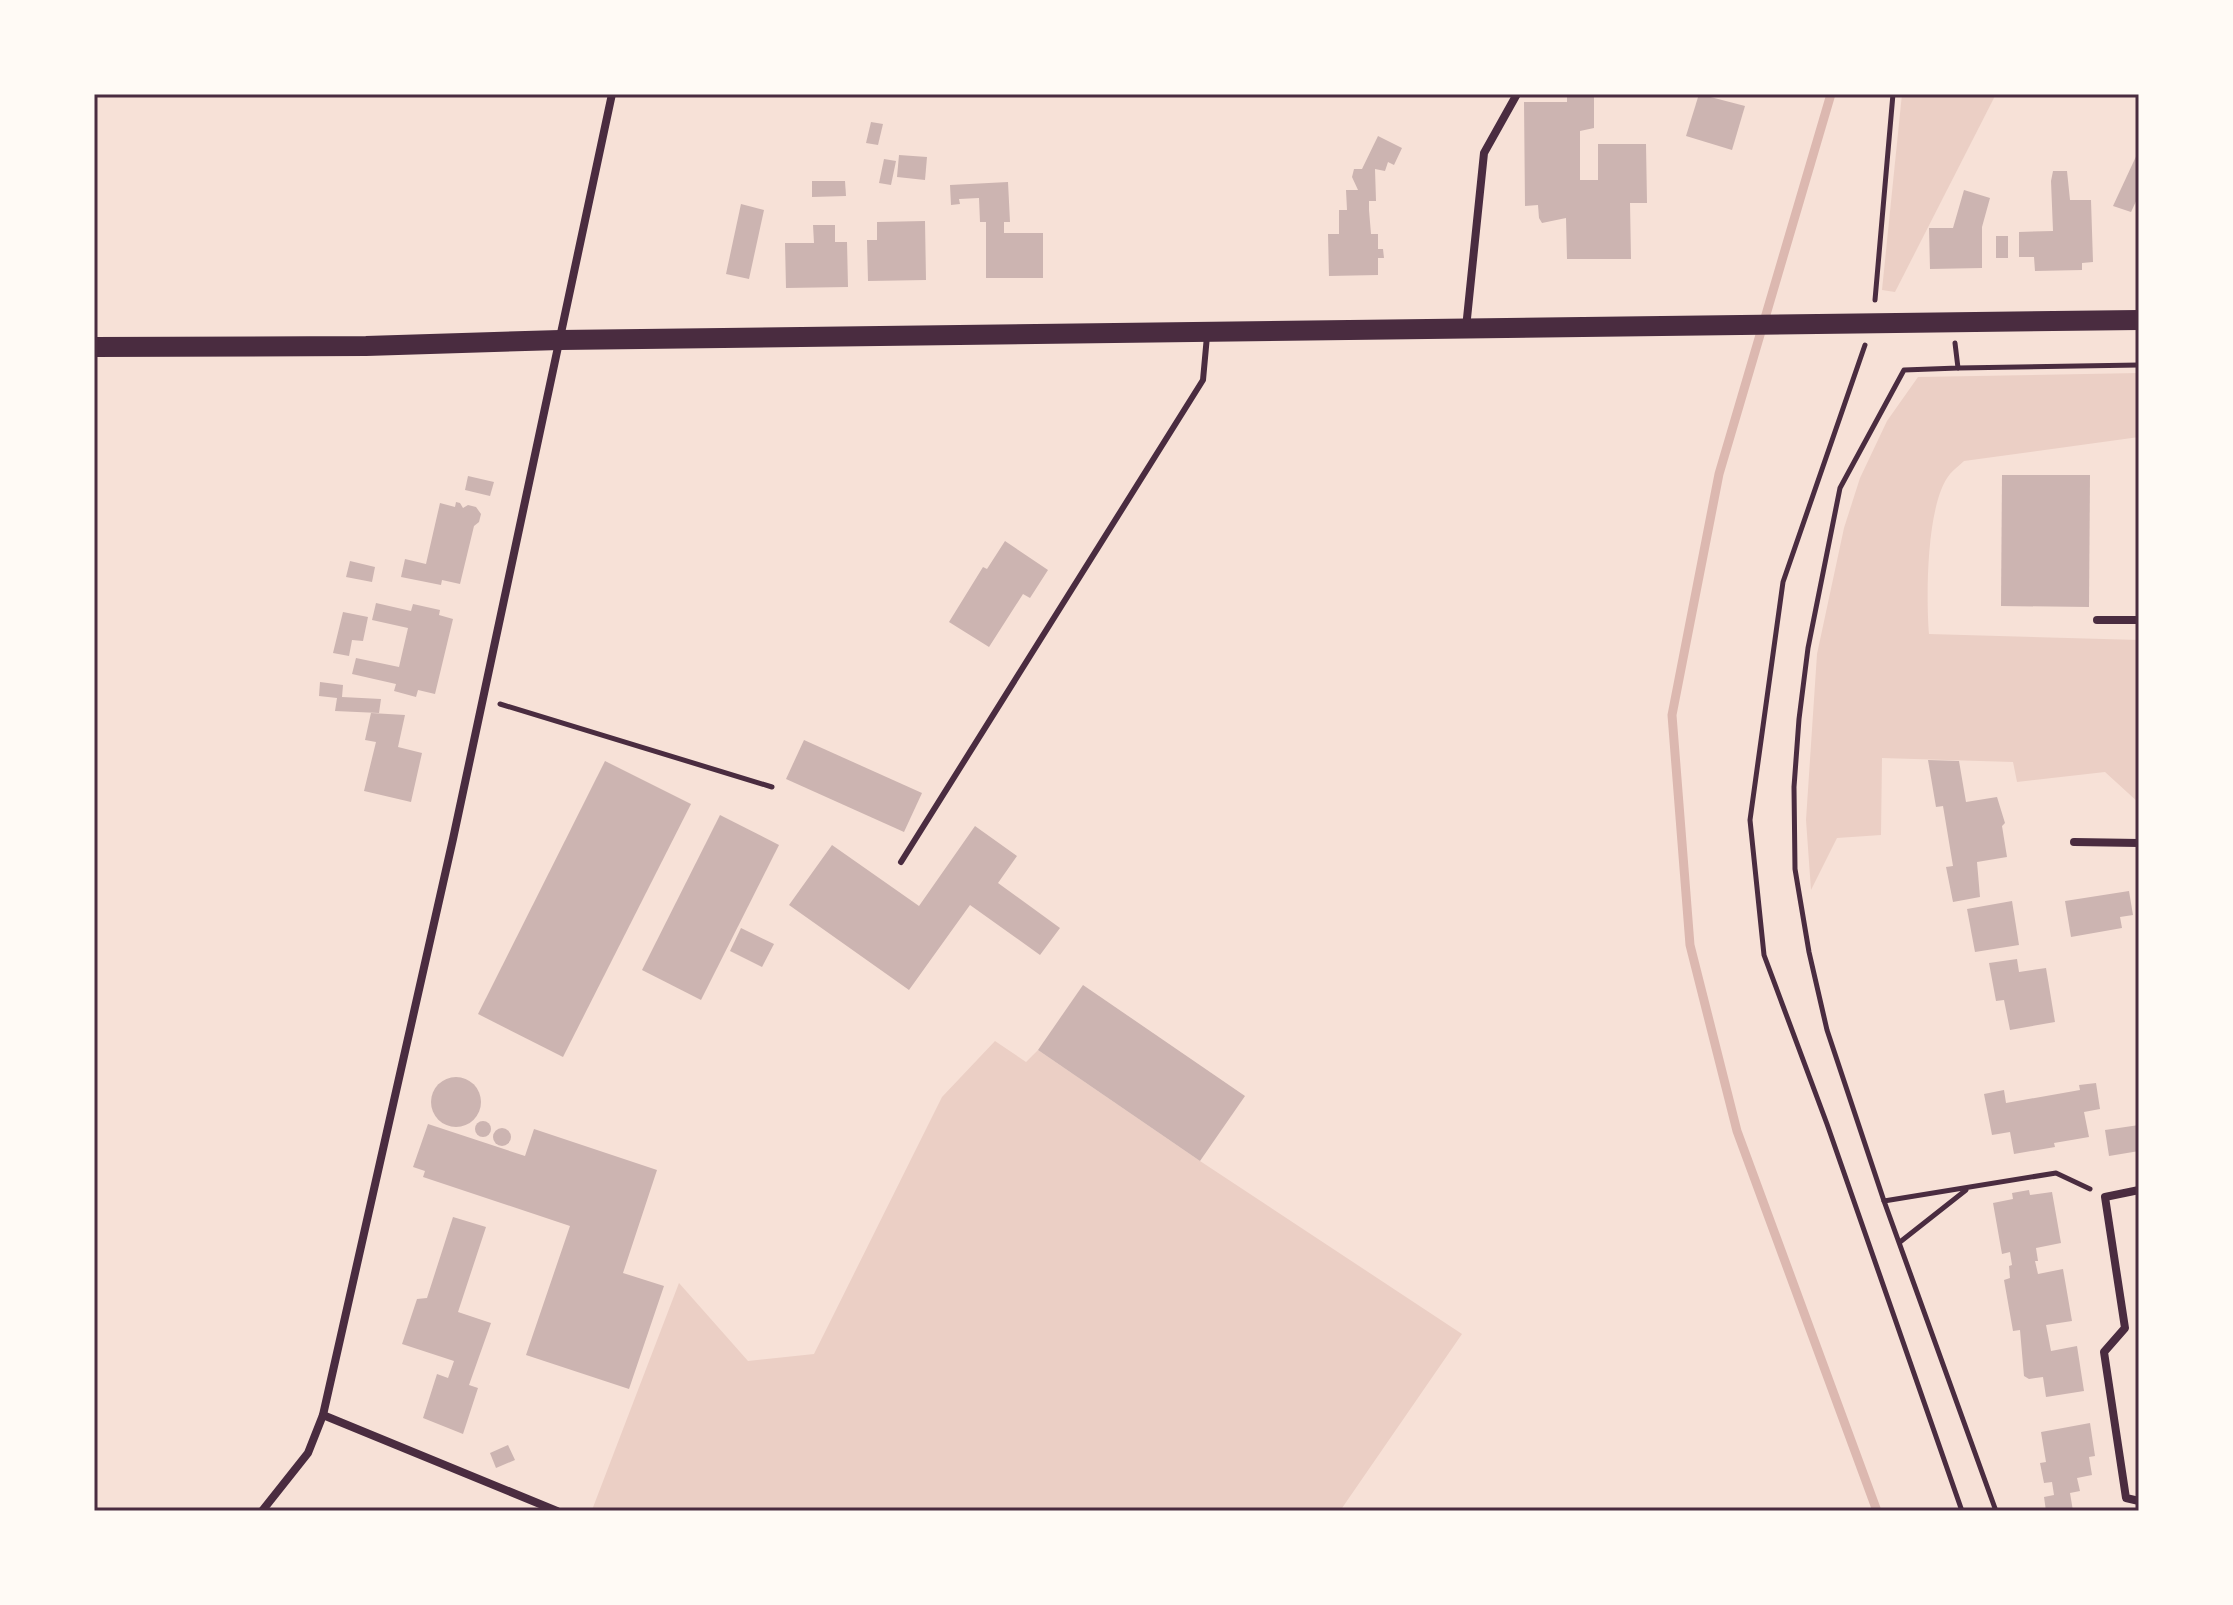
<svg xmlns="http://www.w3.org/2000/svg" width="2233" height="1605" font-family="'Nunito Sans',sans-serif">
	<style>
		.green { fill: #ebcfc5 }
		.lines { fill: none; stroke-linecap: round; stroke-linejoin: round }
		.stream { stroke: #dcb8b0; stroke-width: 9 }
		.building { fill: #ccb4b1 }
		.path { stroke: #4a2c40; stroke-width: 5 }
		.service { stroke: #4a2c40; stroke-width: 6 }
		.minor { stroke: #4a2c40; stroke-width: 8 }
		.primary { stroke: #4a2c40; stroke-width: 20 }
		.neatline { fill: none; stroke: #4a2c40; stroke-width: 3 }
	</style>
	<rect width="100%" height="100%" fill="#f7e1d7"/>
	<!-- green -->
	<g class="green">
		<path d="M1902,94H1996L1895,292L1882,290Z"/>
		<path d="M2139,373V437L1964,461C1960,465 1954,469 1950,474C1926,503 1926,597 1929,634L2139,640V803L2105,772L2017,782L2013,762L1882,758L1881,835L1837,838L1811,890L1806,820L1817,654L1844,528L1860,478L1887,421L1918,377Z"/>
		<path d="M995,1041L1026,1062L1038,1050L1200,1161L1462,1334L1340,1511L592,1510L679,1283L748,1361L814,1354L942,1097Z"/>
	</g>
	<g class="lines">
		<!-- stream -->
		<path class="stream" d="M1831,94L1719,474L1672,715L1690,945L1737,1131L1877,1511"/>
	</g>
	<!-- building -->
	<g class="building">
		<path d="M1567,94H1594V128L1580,131V180H1598V144H1646L1647,203H1630L1631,259H1567L1566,218L1542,223L1539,218L1538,205L1525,206L1524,102H1567Z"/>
		<path d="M1699,94L1745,106L1732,150L1686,136Z"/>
		<path d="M871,122L883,124L878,145L866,143Z"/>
		<path d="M1378,136L1402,148L1394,165L1388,162L1385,171L1375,169L1376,201H1369V210L1371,234H1378V249H1383L1384,258H1378V275L1329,276L1328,234H1339V210H1347L1346,190H1358L1352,177L1354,169H1362Z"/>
		<path d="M2139,150V195L2131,212L2113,206Z"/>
		<path d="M899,155L927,157L925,180L897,177Z"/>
		<path d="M884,159L896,161L891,185L879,183Z"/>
		<path d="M2053,171H2067L2070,200H2091L2093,262L2082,263V270L2035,271L2034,257H2019V232L2053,231L2051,181Z"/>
		<path d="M812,181H845L846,196L812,197Z"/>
		<path d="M1008,182L1010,222H1004V233H1043V278H986V222H980L979,198L959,199L960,204L951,205L950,185Z"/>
		<path d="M1964,190L1990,198L1982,227V268L1930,269L1929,228H1953Z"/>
		<path d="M741,204L764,210L749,279L726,274Z"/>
		<path d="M925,221L926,280L868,281L867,240H877V222Z"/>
		<path d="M813,225H835V242H847L848,287L786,288L785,243H814Z"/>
		<rect x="1996" y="236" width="12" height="22"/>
		<path d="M2002,475H2090L2089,607L2001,606Z"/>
		<path d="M468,476L494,482L490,496L465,490Z"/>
		<path d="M456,502L460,503L463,508L468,505L476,507L481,514L479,522L474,526L460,584L442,580L441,585L401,577L405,559L426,564L440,503L455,507Z"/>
		<path d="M1005,541L1048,570L1030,598L1023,594L989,647L949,622L983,567L987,569Z"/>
		<path d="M350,561L375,567L372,582L346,577Z"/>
		<path d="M376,603L411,611L413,604L440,610L439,615L453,619L435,694L418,690L416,697L394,691L396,684L352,674L356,658L399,667L408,628L372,620Z"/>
		<path d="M343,612L368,617L363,641L352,640L349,656L333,653Z"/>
		<path d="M320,682L343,685L342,697L381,699L379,713L335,711L337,698L319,696Z"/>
		<path d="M371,713L405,715L398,747L422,753L411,802L364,791L376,742L365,740Z"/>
		<path d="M804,740L922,793L904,832L786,779Z"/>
		<path d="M1928,760L1959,761L1966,802L1997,797L2005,823L2002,826L2007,857L1977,862L1980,897L1953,902L1946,867L1953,866L1943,806L1936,807Z"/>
		<path d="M605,761L691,804L563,1057L478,1014Z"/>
		<path d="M720,815L779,845L701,1000L642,970Z"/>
		<path d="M975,826L1017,856L998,883L1060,928L1040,955L970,905L909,990L789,905L832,845L919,906Z"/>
		<path d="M2129,891L2133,915L2120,917L2122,928L2071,937L2065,901Z"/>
		<path d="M2012,901L2019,945L1975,952L1967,909Z"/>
		<path d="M741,928L774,944L762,967L730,951Z"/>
		<path d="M2017,959L2019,972L2046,968L2055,1022L2010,1030L2004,1000L1996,1001L1989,963Z"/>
		<path d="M1083,985L1245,1096L1200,1161L1038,1050Z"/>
		<circle cx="456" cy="1102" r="25"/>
		<path d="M2096,1083L2100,1109L2084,1112L2089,1137L2054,1143L2055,1147L2014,1154L2010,1132L1992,1135L1984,1094L2004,1090L2006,1103L2080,1090L2079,1085Z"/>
		<circle cx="483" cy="1129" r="8"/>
		<path d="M428,1124L525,1156L534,1129L657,1170L623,1273L664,1286L629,1389L526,1355L570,1226L423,1177L425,1171L413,1167Z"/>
		<path d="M2139,1125V1151L2109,1156L2105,1130Z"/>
		<circle cx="502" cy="1137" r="9"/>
		<path d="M2029,1190L2030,1195L2052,1192L2061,1243L2036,1248L2038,1261H2035L2038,1274L2063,1269L2072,1321L2046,1325L2051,1351L2077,1346L2084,1391L2046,1397L2043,1377L2029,1379L2024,1376L2020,1330L2013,1331L2004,1280L2010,1278L2009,1266L2012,1265L2010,1252L2002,1254L1993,1203L2013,1199L2012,1193Z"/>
		<path d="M453,1217L486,1227L458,1312L491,1323L469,1385L478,1388L463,1434L423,1418L437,1374L448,1378L454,1361L402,1344L417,1299L427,1298Z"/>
		<path d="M2090,1423L2095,1456L2089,1457L2092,1475L2077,1478L2080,1491L2070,1493L2073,1511H2046L2044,1497L2054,1495L2052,1482L2044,1483L2040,1463L2046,1462L2041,1432Z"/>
		<path d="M508,1445L515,1460L496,1468L490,1453Z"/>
	</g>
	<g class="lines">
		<!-- path -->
		<g class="path">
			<path d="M1875,300L1893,94"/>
			<path d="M1955,343L1958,368L1904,370L1840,488L1808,648L1799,719L1794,787L1795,869L1809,952L1827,1030L1884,1201L1996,1511"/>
			<path d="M1865,345L1783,582L1750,820L1764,955L1827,1124L1962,1511"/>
			<path d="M1958,368L2139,365"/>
			<path d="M500,704L772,787"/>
			<path d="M1884,1201L2056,1173L2090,1189"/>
			<path d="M1900,1242L1966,1190"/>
		</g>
		<!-- service -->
		<path class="service" d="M901,862L1203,380L1207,336"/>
		<!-- minor -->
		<g class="minor">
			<path d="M1466,328L1484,153L1517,94"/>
			<path d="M2097,620H2139"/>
			<path d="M2074,842L2139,843"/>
			<path d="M2139,1190L2105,1197L2125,1328L2104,1352L2126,1498L2139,1501"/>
			<path d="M323,1415L557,1511"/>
			<path d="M262,1511L308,1453L323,1415L453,839L612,94"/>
		</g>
		<!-- primary -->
		<path class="primary" d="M94,347L366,346L560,340L2139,320"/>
	</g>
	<!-- border -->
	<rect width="2233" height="1605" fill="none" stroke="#fffaf5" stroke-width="192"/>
	<rect x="96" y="96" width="2041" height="1413" class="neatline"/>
</svg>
